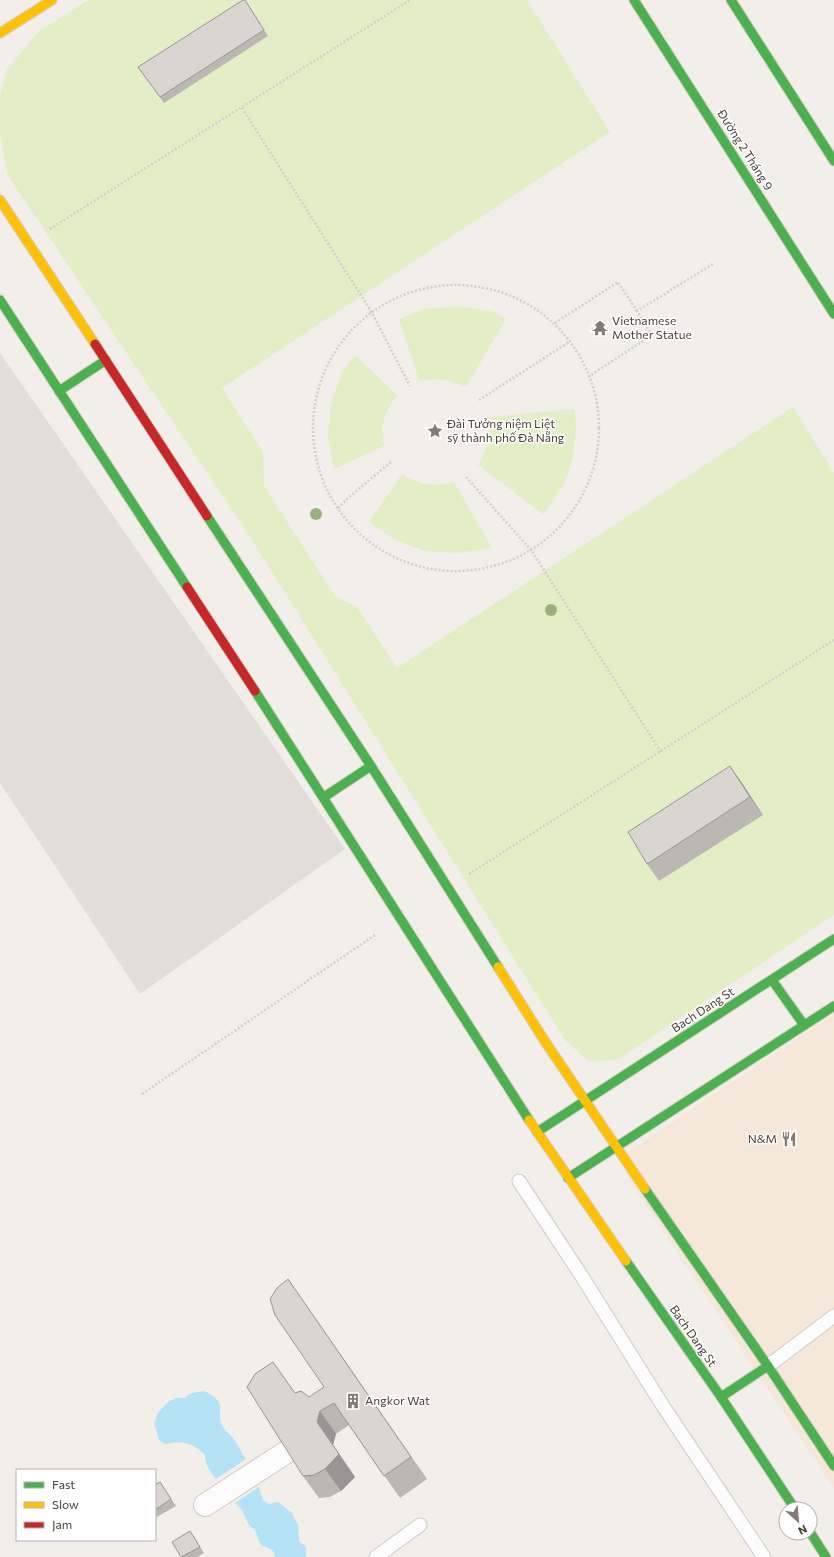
<svg xmlns="http://www.w3.org/2000/svg" width="834" height="1557" font-family="Commissioner,sans-serif">
	<style>
		.commercial { fill: #f6e7db }
		.green { fill: #e3eec7 }
		.parking { fill: #e1ddd8 }
		.water { fill: #b5e2f4 }
		.lines { fill: none; stroke-linecap: round; stroke-linejoin: round }
		.lane-casing { stroke: #d0cbc7; stroke-width: 15 }
		.street-casing { stroke: #d0cbc7; stroke-width: 24 }
		.fast-casing { stroke: #d3ccc1; stroke-width: 11 }
		.slow-casing { stroke: #d3ccc1; stroke-width: 11 }
		.jam-casing { stroke: #d3ccc1; stroke-width: 11 }
		.path { stroke: #d2cec9; stroke-width: 2.5; stroke-dasharray: 2 2; stroke-linecap: butt }
		.lane { stroke: #fdfcfc; stroke-width: 13 }
		.street { stroke: #fdfcfc; stroke-width: 22 }
		.fast { stroke: #4caf50; stroke-width: 9 }
		.slow { stroke: #ffc107; stroke-width: 9 }
		.jam { stroke: #c62828; stroke-width: 9 }
		.tree { fill: #99b27b }
		.wall { fill: #bbb7b3 }
		.shaded-wall { fill: #999592 }
		.building { fill: #dad5d0; stroke: #999592 }
		.labels { text-anchor: middle; stroke-width: 3; stroke-linejoin: round; paint-order: stroke }
		.street-label { font-size: 12px; fill: #483e34; stroke: #fff }
		.poi-label { font-size: 12px; fill: #483e34; stroke: #fff; text-anchor: start }
	</style>
	<rect width="100%" height="100%" fill="#f2eeea"/>
	<!-- commercial -->
	<path class="commercial" d="M834,1014V1488L627,1177L625,1154Z"/>
	<!-- green -->
	<g class="green">
		<path d="M88,0H527L610,132L222,388L263,452L264,486L335,596L357,607L397,668L793,407L834,473V915L619,1059L589,1062L565,1040L252,540L8,176L0,134V97L6,71L38,32Z"/>
		<path d="M460,306L495,312L506,319L466,387C449,380 438,377 419,381L399,319L424,309Z"/>
		<path d="M355,355L397,395C383,415 381,422 384,446L334,469L328,438L330,406L342,373Z"/>
		<path d="M574,409C579,432 573,469 561,489C555,498 549,506 543,514L478,465C489,445 491,439 487,417Z"/>
		<path d="M402,474C424,487 430,486 454,482L492,548L457,553L425,551L395,540L369,522Z"/>
	</g>
	<!-- parking -->
	<path class="parking" d="M0,353L345,849L140,994L0,783Z"/>
	<!-- water -->
	<g class="water">
		<path d="M204,1391C231,1404 214,1411 223,1427C225,1431 230,1434 233,1438C238,1444 241,1453 246,1459L216,1479C210,1471 205,1465 205,1455C192,1442 183,1441 165,1444L159,1440L154,1423L158,1413L168,1402L176,1398H185L189,1394L197,1392Z"/>
		<path d="M259,1487L263,1500L269,1504L278,1502L292,1513L298,1525L299,1541L306,1547V1557H275C274,1549 269,1548 262,1546L259,1541L255,1530L249,1525L242,1510L235,1503Z"/>
	</g>
	<g class="lines">
		<defs>
			<g id="lane">
				<path d="M519,1181L581,1275L663,1406L764,1557"/>
				<path d="M768,1366L834,1316"/>
				<path d="M376,1557L420,1525"/>
			</g>
			<path id="street" d="M205,1505L285,1453"/>
			<g id="fast">
				<path d="M634,0L834,314"/>
				<path d="M731,0L834,161"/>
				<path d="M0,300L187,587"/>
				<path d="M59,391L106,360"/>
				<path d="M207,516L371,766L498,967"/>
				<path d="M255,691L529,1120"/>
				<path d="M324,797L371,766"/>
				<path d="M772,980L804,1025"/>
				<path d="M537,1132L834,939"/>
				<path d="M568,1178L834,1006"/>
				<path d="M645,1189L768,1366L834,1466"/>
				<path d="M626,1261L721,1397L795,1509"/>
				<path d="M721,1397L768,1366"/>
				<path d="M810,1532L826,1557"/>
			</g>
			<g id="slow">
				<path d="M0,33L52,0"/>
				<path d="M0,200L95,344"/>
				<path d="M498,967L546,1043L645,1189"/>
				<path d="M529,1120L626,1261"/>
			</g>
			<g id="jam">
				<path d="M95,344L207,516"/>
				<path d="M187,587L255,691"/>
			</g>
		</defs>
		<!-- lane casing -->
		<use href="#lane" class="lane-casing"/>
		<!-- street casing -->
		<use href="#street" class="street-casing"/>
		<!-- fast casing -->
		<use href="#fast" class="fast-casing"/>
		<!-- slow casing -->
		<use href="#slow" class="slow-casing"/>
		<!-- jam casing -->
		<use href="#jam" class="jam-casing"/>
		<!-- path -->
		<g class="path">
			<path d="M242,108L371,311L410,386"/>
			<path d="M50,229L410,0"/>
			<circle cx="456" cy="428" r="143"/>
			<path d="M555,323L618,282L637,311"/>
			<path d="M588,377L652,335L637,311L713,264"/>
			<path d="M479,400L569,342"/>
			<path d="M466,477L531,550L661,752"/>
			<path d="M338,508L348,498L391,462"/>
			<path d="M469,874L834,640"/>
			<path d="M142,1094L375,935"/>
		</g>
		<!-- lane -->
		<use href="#lane" class="lane"/>
		<!-- street -->
		<use href="#street" class="street"/>
		<!-- fast -->
		<use href="#fast" class="fast"/>
		<!-- slow -->
		<use href="#slow" class="slow"/>
		<!-- jam -->
		<use href="#jam" class="jam"/>
	</g>
	<!-- trees -->
	<g class="tree">
		<circle cx="316" cy="514" r="6"/>
		<circle cx="551" cy="610" r="6"/>
	</g>
	<!-- wall -->
	<g class="wall">
		<path d="M245,0L268,36L164,103L138,67Z"/>
		<path d="M730,766L763,815L659,881L647,864Z"/>
		<path d="M288,1279L427,1479L400,1498L349,1425L336,1434L333,1445L355,1477L341,1491L330,1497L319,1498L303,1476L295,1393L309,1397L324,1387Z"/>
		<path d="M160,1482L176,1506L155,1518V1485Z"/>
		<path d="M190,1531L204,1553L197,1557H181Z"/>
	</g>
	<!-- shaded-wall -->
	<g class="shaded-wall">
		<path d="M730,766L742,783L763,815L750,797Z"/>
		<path d="M320,1411L336,1434L333,1445L355,1477L341,1491L325,1469L317,1422Z"/>
	</g>
	<!-- building -->
	<g class="building">
		<path d="M243,0H245L264,30L160,97L138,67Z"/>
		<path d="M730,766L750,797L647,864L628,832Z"/>
		<path d="M288,1279L411,1457L384,1476L334,1403L320,1411L317,1422L339,1454L325,1469L314,1475L303,1476L247,1387L255,1374L273,1362L295,1393L301,1391L309,1397L324,1387L275,1315L270,1299L277,1288Z"/>
		<path d="M160,1482L171,1499L155,1510V1485Z"/>
		<path d="M190,1531L200,1547L181,1557L172,1542Z"/>
	</g>
	<!-- icons -->
	<defs>
		<symbol id="temple-bare" viewBox="-9 -9 18 18"><path d="M0-6L5-2H3V0L6.5 2.5H4V6H1.5V3h-3V6H-4V2.5H-6.5L-3 0V-2H-5Z" fill="#847c74" stroke="#fff" stroke-width="2.5" paint-order="stroke"/></symbol>
		<symbol id="sight-bare" viewBox="-9 -9 18 18"><path d="M0-6L1.8-2.2L6-1.7L2.9 1.2L3.7 5.4L0 3.3L-3.7 5.4L-2.9 1.2L-6-1.7L-1.8-2.2Z" fill="#847c74" stroke="#fff" stroke-width="2.5" paint-order="stroke"/></symbol>
		<symbol id="restaurant-bare" viewBox="-9 -9 18 18"><path d="M-5-6h1v4h1v-4h1v4h1v-4h1v5L-1.5 .5V6h-2V.5L-5-1ZM5-6V6H3V1.5H1.5Q1.5-4 5-6Z" fill="#847c74" stroke="#fff" stroke-width="2.5" paint-order="stroke"/></symbol>
		<symbol id="building-bare" viewBox="-9 -9 18 18"><path d="M-4-6H4V6H1V3H-1V6H-4ZM-2.5-4.3h1.7v1.8h-1.7ZM.8-4.3h1.7v1.8H.8ZM-2.5-1h1.7V.8h-1.7ZM.8-1h1.7V.8H.8Z" fill="#847c74" stroke="#fff" stroke-width="2.5" paint-order="stroke"/></symbol>
	</defs>
	<g fill-rule="evenodd">
		<use href="#temple-bare" x="589" y="317" width="22" height="22"/>
		<use href="#sight-bare" x="424" y="420" width="22" height="22"/>
		<use href="#restaurant-bare" x="778" y="1128" width="22" height="22"/>
		<use href="#building-bare" x="342" y="1390" width="22" height="22"/>
	</g>
	<g class="labels">
		<!-- street labels -->
		<g class="street-label">
			<text transform="translate(745 150) rotate(58)" y="4">Đường 2 Tháng 9</text>
			<text transform="translate(703 1010) rotate(-33)" y="4">Bach Dang St</text>
			<text transform="translate(693 1336) rotate(55)" y="4">Bach Dang St</text>
		</g>
		<!-- poi labels -->
		<g class="poi-label">
			<text x="612" y="325">Vietnamese<tspan x="612" dy="14">Mother Statue</tspan></text>
			<text x="447" y="428">Đài Tưởng niệm Liệt<tspan x="447" dy="14">sỹ thành phố Đà Nẵng</tspan></text>
			<text x="777" y="1143" text-anchor="end">N&amp;M</text>
			<text x="365" y="1405">Angkor Wat</text>
		</g>
	</g>
	<!-- legend -->
	<rect x="16" y="1469" width="140" height="72" fill="#ffffff" stroke="#b6b2ae"/>
	<rect x="24" y="1482" width="20" height="6" fill="#4caf50" stroke="#b6b2ae"/>
	<text x="52" y="1489" font-size="12" fill="#483e34">Fast</text>
	<rect x="24" y="1502" width="20" height="6" fill="#ffc107" stroke="#b6b2ae"/>
	<text x="52" y="1509" font-size="12" fill="#483e34">Slow</text>
	<rect x="24" y="1522" width="20" height="6" fill="#c62828" stroke="#b6b2ae"/>
	<text x="52" y="1529" font-size="12" fill="#483e34">Jam</text>
	<!-- north arrow -->
	<g transform="translate(798 1521) rotate(153)"><circle r="19" fill="#ffffff" stroke="#b6b2ae"/>
	<path d="M0-3L7 15L0 10L-7 15Z" fill="#847c74"/>
	<text y="-6" font-size="11" font-weight="bold" text-anchor="middle" fill="#483e34">N</text>
	</g>
</svg>
